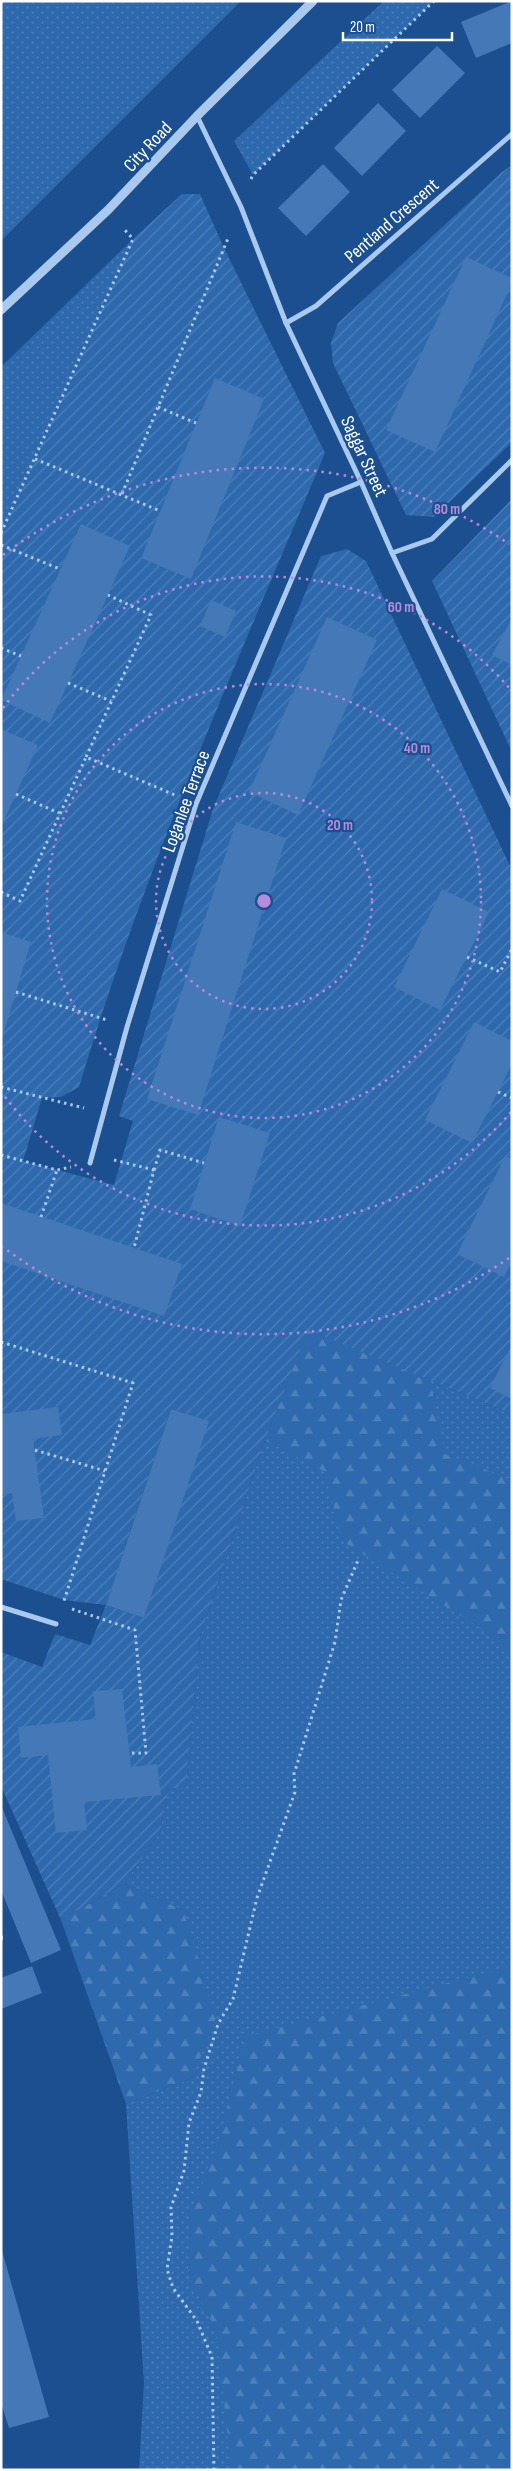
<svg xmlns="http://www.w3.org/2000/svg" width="513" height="2471" font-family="'Sofia Sans Condensed',sans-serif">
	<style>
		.grass { fill: url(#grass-dots) }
		.forest { fill: url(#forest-firs) }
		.garden { fill: url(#garden-furrows); fill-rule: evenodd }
		.building { fill: #4478b7 }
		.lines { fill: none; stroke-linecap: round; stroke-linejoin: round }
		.path { stroke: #a9c9ee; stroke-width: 3; stroke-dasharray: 2.5 4; stroke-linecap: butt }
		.service { stroke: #a9c9ee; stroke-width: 4 }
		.minor { stroke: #a9c9ee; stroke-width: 5 }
		.tertiary { stroke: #a9c9ee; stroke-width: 9 }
		.ring { fill: none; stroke: #b68bdc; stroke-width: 2.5; stroke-dasharray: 2.5 5 }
		.labels { text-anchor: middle; stroke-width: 4.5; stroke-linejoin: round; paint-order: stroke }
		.street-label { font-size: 19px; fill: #fff; stroke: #1b4f8f }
		.centre { fill: #b68bdc; stroke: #1b4f8f; stroke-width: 2.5 }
		.ring-label { font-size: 15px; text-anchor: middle; font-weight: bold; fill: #b68bdc; stroke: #1b4f8f; stroke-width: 4.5; stroke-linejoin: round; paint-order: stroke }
	</style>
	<defs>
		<pattern id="grass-dots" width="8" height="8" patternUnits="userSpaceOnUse" patternTransform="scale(1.25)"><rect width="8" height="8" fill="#2e69ad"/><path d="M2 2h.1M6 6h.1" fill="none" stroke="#4d80b9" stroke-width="1.8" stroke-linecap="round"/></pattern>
		<pattern id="forest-firs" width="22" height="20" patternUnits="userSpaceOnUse" patternTransform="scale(1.25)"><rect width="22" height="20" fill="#2e69ad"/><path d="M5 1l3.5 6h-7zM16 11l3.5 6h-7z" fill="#4d80b9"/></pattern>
		<pattern id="garden-furrows" width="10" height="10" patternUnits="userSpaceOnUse" patternTransform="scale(1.25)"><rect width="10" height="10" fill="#2e69ad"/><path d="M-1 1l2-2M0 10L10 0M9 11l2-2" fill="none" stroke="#4d80b9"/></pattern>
	</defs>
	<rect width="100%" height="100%" fill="#1b4f8f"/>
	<!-- grass -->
	<g class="grass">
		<path d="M1,1H241L1,241Z"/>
		<path d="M384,1H434L253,175L234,141Z"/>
		<path d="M133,239L1,533V367Z"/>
		<path d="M308,1330L512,1414V2470H139L144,2383L126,2104L192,2078L183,1910L124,1884L160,1832L169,1788H186L200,1637L265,1440Z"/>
	</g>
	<!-- forest -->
	<g class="forest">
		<path d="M308,1330L430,1380L445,1454L512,1480V1655L493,1636L342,1541L325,1472L265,1440Z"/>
		<path d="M124,1884L183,1910L216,2018L192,2078L126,2104L61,1920Z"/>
		<path d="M512,1966V2470H231L217,2333L188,2275L190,2214L220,2136L246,2036Z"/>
	</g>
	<!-- garden -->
	<g class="garden">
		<path d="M512,165V442L434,517L406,515L333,363L331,343L338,323L502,172Z"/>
		<path d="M182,194H200L224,248L325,453C237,662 144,869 79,1087L61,1097L42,1098L23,1161L114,1185L133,1121L119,1116L213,809L321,556L347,549L366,561L512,870V1414L308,1330L265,1440L200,1637L186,1788H169L160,1832L124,1884L61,1920L1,1786V1652L42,1667L55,1634L90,1645L106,1605L64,1600L1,1579V533L133,239ZM171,1409L208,1421L144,1618L106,1605Z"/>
		<path d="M512,499V752L432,581Z"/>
	</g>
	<!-- building -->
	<g class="building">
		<path d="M512,1V43L476,58L461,22Z"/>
		<path d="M437,46L465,73L420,118L392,90Z"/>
		<path d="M378,103L406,131L362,176L334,148Z"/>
		<path d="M323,164L350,192L306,236L278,208Z"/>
		<path d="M466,257L512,278V283L435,452L386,430Z"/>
		<path d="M215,378L264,399L191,579L141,558Z"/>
		<path d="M81,524L130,546L50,723L1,700Z"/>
		<path d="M211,600L236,611L225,637L200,626Z"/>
		<path d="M327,617L377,640L298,815L249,792Z"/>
		<path d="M512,618V665L492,655Z"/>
		<path d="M1,729L38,745L1,827Z"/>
		<path d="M236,822L286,838L198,1115L147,1099Z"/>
		<path d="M442,889L489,912L440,1010L394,987Z"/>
		<path d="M1,932L31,942L2,1038L1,1037Z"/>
		<path d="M474,1022L512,1041V1064L472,1143L425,1120Z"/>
		<path d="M219,1117L270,1133L240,1226L190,1209Z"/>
		<path d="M505,1156L512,1159V1261L504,1277L457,1254Z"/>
		<path d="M1,1203L182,1264L164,1316L1,1261Z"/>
		<path d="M512,1344V1399L490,1388Z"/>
		<path d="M58,1407L62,1435L33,1439L44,1518L16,1521L12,1493L1,1495V1414Z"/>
		<path d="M171,1409L209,1421L144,1618L106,1605Z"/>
		<path d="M122,1689L131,1767L157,1764L161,1795L84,1802L87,1830L56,1833L48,1755L21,1758L18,1727L96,1719L93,1691Z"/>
		<path d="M1,1805L61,1950L31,1963L1,1890Z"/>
		<path d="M32,1966L42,1993L1,2009V1978Z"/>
		<path d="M1,2247L49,2417L9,2428L1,2403Z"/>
	</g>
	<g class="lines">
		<!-- path -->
		<g class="path">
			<path d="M251,179L253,175L434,1"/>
			<path d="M158,407L196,423"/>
			<path d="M35,459L160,511"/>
			<path d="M122,494L229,236"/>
			<path d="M1,533L133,239L123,228"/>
			<path d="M1,545L60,569"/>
			<path d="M1,648L21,656"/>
			<path d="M68,683L111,701"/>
			<path d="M86,757L151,615L108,595"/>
			<path d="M16,794L59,813"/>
			<path d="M1,892L20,901L86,757L177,796"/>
			<path d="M467,957L500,972L512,949"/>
			<path d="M16,992L107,1020"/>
			<path d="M1,1087L84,1108"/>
			<path d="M498,1092L512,1098"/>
			<path d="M1,1155L57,1170L71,1167"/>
			<path d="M114,1160L154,1170L134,1248"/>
			<path d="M154,1170L160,1150L204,1163"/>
			<path d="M41,1217L57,1170"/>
			<path d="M1,1342L133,1383L63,1604"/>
			<path d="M35,1450L105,1471"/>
			<path d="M72,1609L135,1630L146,1753H129"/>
			<path d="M214,2470L212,2357L197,2321L173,2288L167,2269L172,2236L171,2207L184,2171L189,2123L201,2092L204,2069L218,2024L233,1999L257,1898L295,1792L294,1774L335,1642L341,1600L359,1558"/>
		</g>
		<!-- service -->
		<path class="service" d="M1,1937V1939"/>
		<!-- minor -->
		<g class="minor">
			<path d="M197,116L241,207L286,323L361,482L392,553L512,806"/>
			<path d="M286,323L316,306L512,134"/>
			<path d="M392,553L432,539L512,460"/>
			<path d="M90,1163L127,1027L196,804L327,496L361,482"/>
			<path d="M1,1607L56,1624"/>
		</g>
		<!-- tertiary -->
		<path class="tertiary" d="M1,310L108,210L197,116L313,1"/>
	</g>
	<!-- distance rings -->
	<g class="ring">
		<circle cx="264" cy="901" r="108"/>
		<circle cx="264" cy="901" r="217"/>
		<path d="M511 1112A325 325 0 0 1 3 1094M3 708A325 325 0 0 1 511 690"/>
		<path d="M509 1258A433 433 0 0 1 3 1247M3 555A433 433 0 0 1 509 544"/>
	</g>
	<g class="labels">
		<!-- street labels -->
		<g class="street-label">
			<text transform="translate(147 146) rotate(-47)" y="7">City Road</text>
			<text transform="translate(391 220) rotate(-41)" y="7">Pentland Crescent</text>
			<text transform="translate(365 456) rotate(65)" y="7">Saggar Street</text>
			<text transform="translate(185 801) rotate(-70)" y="7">Loganlee Terrace</text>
		</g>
	</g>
	<circle cx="264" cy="901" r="8" class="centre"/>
	<g class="ring-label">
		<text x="447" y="514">80 m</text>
		<text x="401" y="612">60 m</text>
		<text x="417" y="753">40 m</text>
		<text x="340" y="830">20 m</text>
	</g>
	<!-- border -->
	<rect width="513" height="2471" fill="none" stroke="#ffffff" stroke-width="5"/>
	<!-- scale -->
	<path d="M343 32v8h109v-8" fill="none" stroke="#ffffff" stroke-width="2.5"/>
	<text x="350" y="32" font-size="15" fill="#ffffff" stroke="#1b4f8f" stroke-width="4" paint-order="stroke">20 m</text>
</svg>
